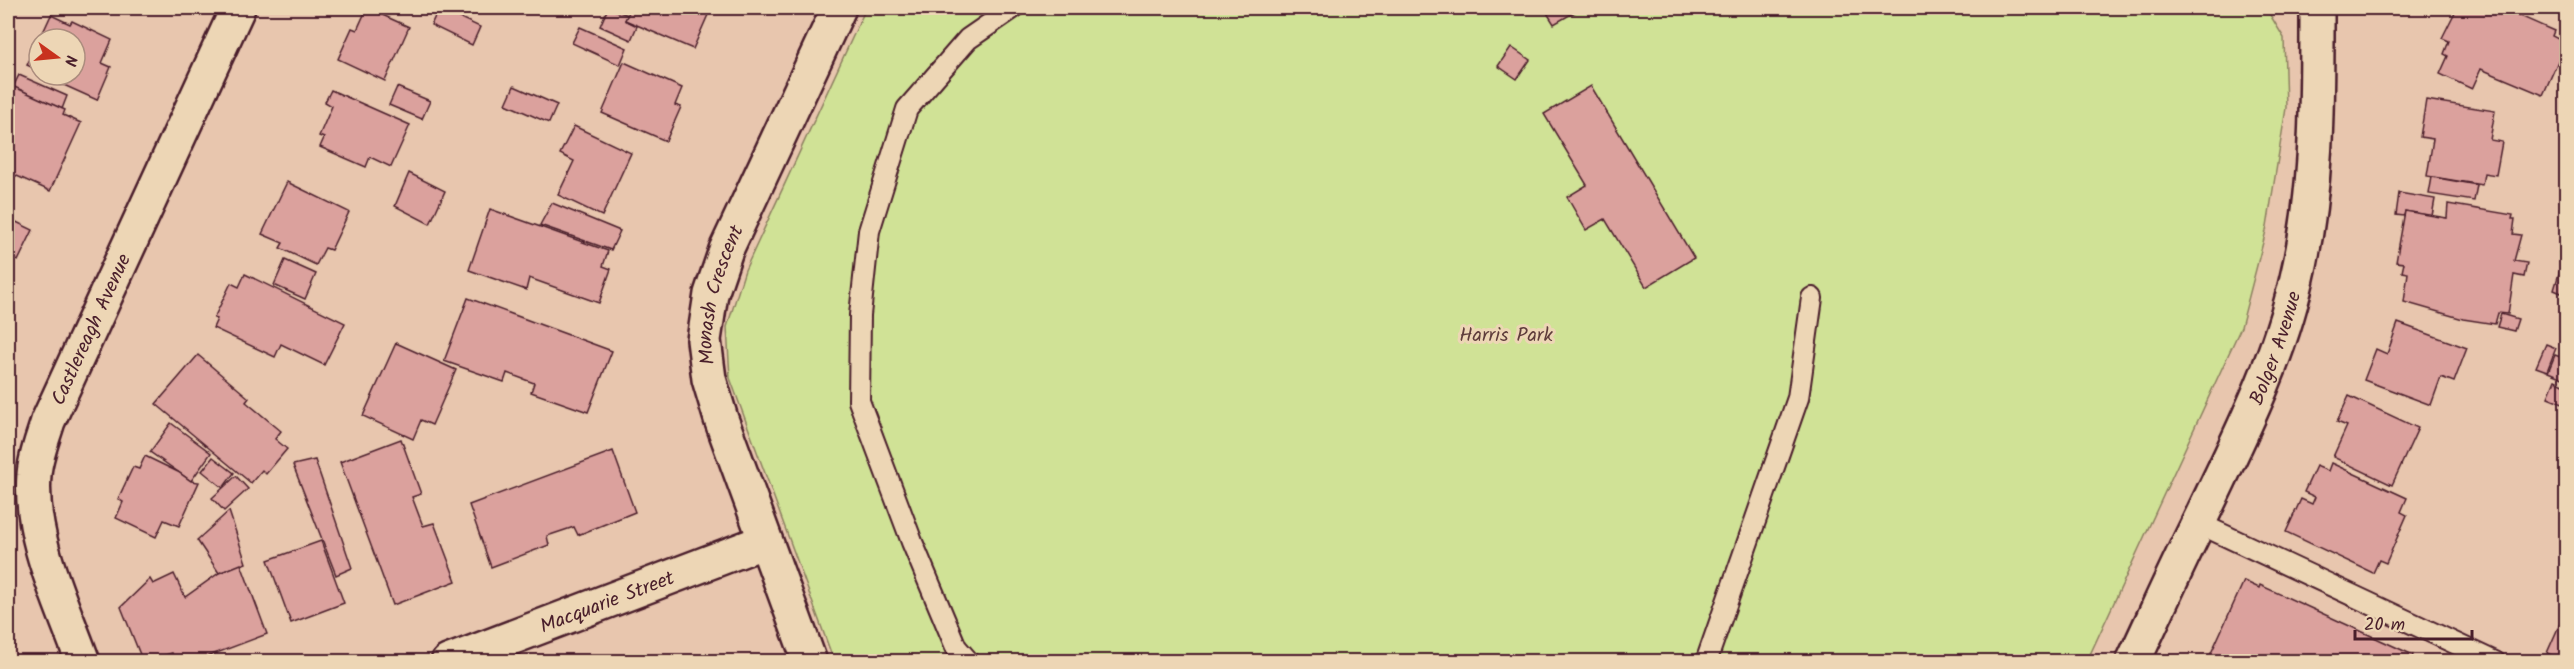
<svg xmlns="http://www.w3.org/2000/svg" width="2574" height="669" font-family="Kalam,sans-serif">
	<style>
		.green { fill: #d0e296; stroke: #8d8060; stroke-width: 1.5 }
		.building { fill: #dba19d; stroke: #4a1f2b; stroke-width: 1.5 }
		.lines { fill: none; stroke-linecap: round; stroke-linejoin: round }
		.service-casing { stroke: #4a1f2b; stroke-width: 24 }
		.minor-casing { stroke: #4a1f2b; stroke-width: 38 }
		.service { stroke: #edd6b5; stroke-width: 20 }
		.minor { stroke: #edd6b5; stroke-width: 33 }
		.labels { text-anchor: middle; stroke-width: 6; stroke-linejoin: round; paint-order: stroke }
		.street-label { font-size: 20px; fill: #4a1f2b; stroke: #edd6b5 }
		.park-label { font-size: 20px; fill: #5e3c3b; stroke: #edd6b5 }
	</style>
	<rect width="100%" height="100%" fill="#e8c6ae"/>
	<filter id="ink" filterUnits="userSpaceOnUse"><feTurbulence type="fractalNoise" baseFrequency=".0167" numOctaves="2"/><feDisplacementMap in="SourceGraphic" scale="12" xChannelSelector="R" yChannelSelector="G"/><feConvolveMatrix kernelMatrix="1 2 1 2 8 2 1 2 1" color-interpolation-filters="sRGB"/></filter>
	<g filter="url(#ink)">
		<!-- green -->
		<path class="green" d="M866,8H2266L2284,38L2286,108L2267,227L2241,327L2087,661H834L730,378L727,327L745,270Z"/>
		<!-- building -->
		<g class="building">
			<path d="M367,8L409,27L385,81L338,59L352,28L357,30Z"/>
			<path d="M439,8L480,27L472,45L431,25Z"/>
			<path d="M608,8L628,15L625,20L637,26L631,40L600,26Z"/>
			<path d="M631,8H711L693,49L625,20Z"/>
			<path d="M1544,8H1582L1554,24Z"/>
			<path d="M2457,8H2502L2554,31L2552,36L2566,43L2543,95L2481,69L2472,89L2440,74L2448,56L2444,54L2449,41L2442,38Z"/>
			<path d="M51,15L70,24L72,21L112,40L102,63L111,67L97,100L46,77L75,75V39H40Z"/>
			<path d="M580,27L627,48L620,65L572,43Z"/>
			<path d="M39,40V70L27,65Z"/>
			<path d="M1511,47L1530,60L1517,79L1498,66Z"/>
			<path d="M624,62L682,88L675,105L681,107L666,141L602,113Z"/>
			<path d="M19,75L67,96L62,109L13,87Z"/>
			<path d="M10,85L65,110L63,115L81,123L50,191L8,172V91Z"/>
			<path d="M514,86L557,105L549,123L506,104Z"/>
			<path d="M1591,86L1694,258L1646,287L1605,219L1586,230L1567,197L1587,185L1544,114Z"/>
			<path d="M397,87L430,101L422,119L389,105Z"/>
			<path d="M331,90L410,125L391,167L370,157L366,167L320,147L324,138L319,136L332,106L325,102Z"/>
			<path d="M2426,100L2495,111L2490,140L2502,142L2496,175L2484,173L2482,185L2427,176L2433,139L2420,137Z"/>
			<path d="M574,126L631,153L602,216L558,195L574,161L560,154Z"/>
			<path d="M409,173L445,191L430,224L395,206Z"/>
			<path d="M2432,177L2477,185L2474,201L2429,194Z"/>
			<path d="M287,182L349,212L331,250L325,248L316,265L280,248L283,243L262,234Z"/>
			<path d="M2399,193L2435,199L2432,216L2405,211L2404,216L2396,215Z"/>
			<path d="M552,203L620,231L611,250L540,225Z"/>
			<path d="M2448,204L2513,215L2512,219H2515L2513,234L2521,235L2514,261L2527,263L2524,277L2514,275L2508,314L2498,313L2495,324L2463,319L2404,302L2408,273L2402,272L2404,263L2396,262L2405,211L2447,218Z"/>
			<path d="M490,209L608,251L603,266L611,269L599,303L529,278L526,290L469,270Z"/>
			<path d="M8,218L33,230L18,261L8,257Z"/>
			<path d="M285,260L316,274L305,299L274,285Z"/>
			<path d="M2560,270L2566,272V295L2554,290Z"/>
			<path d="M245,274L345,323L324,365L281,344L275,357L213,328L217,319L214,318L231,283L239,287Z"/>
			<path d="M468,298L612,351L588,412L531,392L534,383L507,373L504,382L444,361Z"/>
			<path d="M2501,314L2518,319L2514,331L2497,327Z"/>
			<path d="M2398,323L2467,348L2454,382L2441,377L2431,405L2364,380L2376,349L2387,354Z"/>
			<path d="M396,343L456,370L432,425L421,420L413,439L363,416Z"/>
			<path d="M2546,344L2556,348L2547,371L2536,367Z"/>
			<path d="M198,355L249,398L246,402L281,431L275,439L287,449L266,474L262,470L251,483L156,404Z"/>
			<path d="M2555,355L2566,359L2565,379L2548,372Z"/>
			<path d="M2555,380L2566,385L2565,404L2548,397Z"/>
			<path d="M2349,396L2418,428L2392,485L2333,457L2347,426L2337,422Z"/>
			<path d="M171,423L211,453L191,481L150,452Z"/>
			<path d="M401,439L421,494L412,497L423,526L434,523L456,581L393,605L340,462Z"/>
			<path d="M613,451L635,512L578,535L574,527L547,536L549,545L491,567L469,505Z"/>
			<path d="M145,456L178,472L191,481L199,482L179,526L164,520L156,537L116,518L123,502L118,499L133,467L139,469Z"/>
			<path d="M213,457L234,473L223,488L202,471Z"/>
			<path d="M315,460L352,568L336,575L293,465Z"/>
			<path d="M2331,463L2407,498L2401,512L2407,515L2386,563L2379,560L2373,573L2286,532L2301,499L2312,504L2315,497L2304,492L2316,466L2328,471Z"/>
			<path d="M236,476L248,489L224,511L212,498Z"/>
			<path d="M229,511L246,563L219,573L197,540Z"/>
			<path d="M321,541L344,603L291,623L268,560Z"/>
			<path d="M241,564L267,634L193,662H175L172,653L143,662L121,607L150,579L153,584L174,574L185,597L219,573Z"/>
			<path d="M2244,581L2259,588L2260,585L2413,655L2410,662H2207Z"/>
			<path d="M2566,610V662H2565L2547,653Z"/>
		</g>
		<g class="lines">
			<defs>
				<g id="service">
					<path d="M2198,523L2495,662"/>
					<path d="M969,662L956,647L912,542L859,401L860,315L869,231L907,109L968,39L1013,8"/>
					<path d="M1706,662L1798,398L1812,298"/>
				</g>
				<g id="minor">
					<path id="s1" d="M83,662C62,603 29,539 34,475C35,457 43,438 48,421L238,8"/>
					<path id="s2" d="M448,662L765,541"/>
					<path id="s3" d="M810,662L721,419L709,379L704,340L711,294L726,250L839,8"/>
					<path id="s4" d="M2133,662C2155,615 2176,568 2199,522C2236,444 2278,364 2297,278C2318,190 2317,98 2317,8"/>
				</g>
			</defs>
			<!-- service casing -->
			<use href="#service" class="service-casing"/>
			<!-- minor casing -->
			<use href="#minor" class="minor-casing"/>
			<!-- service -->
			<use href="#service" class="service"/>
			<!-- minor -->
			<use href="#minor" class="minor"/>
		</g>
	</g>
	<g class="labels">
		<!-- street labels -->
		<g class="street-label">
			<text dy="7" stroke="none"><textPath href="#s3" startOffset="387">Monash Crescent</textPath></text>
			<text dy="7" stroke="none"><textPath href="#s1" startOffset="352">Castlereagh Avenue</textPath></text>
			<text dy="7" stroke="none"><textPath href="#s4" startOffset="345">Bolger Avenue</textPath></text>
			<text dy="7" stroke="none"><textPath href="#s2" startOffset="170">Macquarie Street</textPath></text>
		</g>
		<!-- park labels -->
		<g class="park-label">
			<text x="1506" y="341">Harris Park</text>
		</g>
	</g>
	<!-- margin -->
	<rect width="2574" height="669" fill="none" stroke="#edd6b5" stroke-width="30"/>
	<rect x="15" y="15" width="2544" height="639" fill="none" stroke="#4a1f2b" stroke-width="2" filter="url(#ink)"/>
	<!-- north arrow -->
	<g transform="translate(57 57) rotate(105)"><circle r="28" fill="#edd6b5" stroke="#ac8d7e" stroke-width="1.5"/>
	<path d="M0-4.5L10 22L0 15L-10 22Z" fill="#c8321e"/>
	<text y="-9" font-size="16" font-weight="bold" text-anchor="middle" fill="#4a1f2b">N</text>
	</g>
	<!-- scale -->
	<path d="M2355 630v9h117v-9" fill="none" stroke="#4a1f2b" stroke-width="3"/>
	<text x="2364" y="630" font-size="18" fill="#4a1f2b" stroke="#edd6b5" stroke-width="4.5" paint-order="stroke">20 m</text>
</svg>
